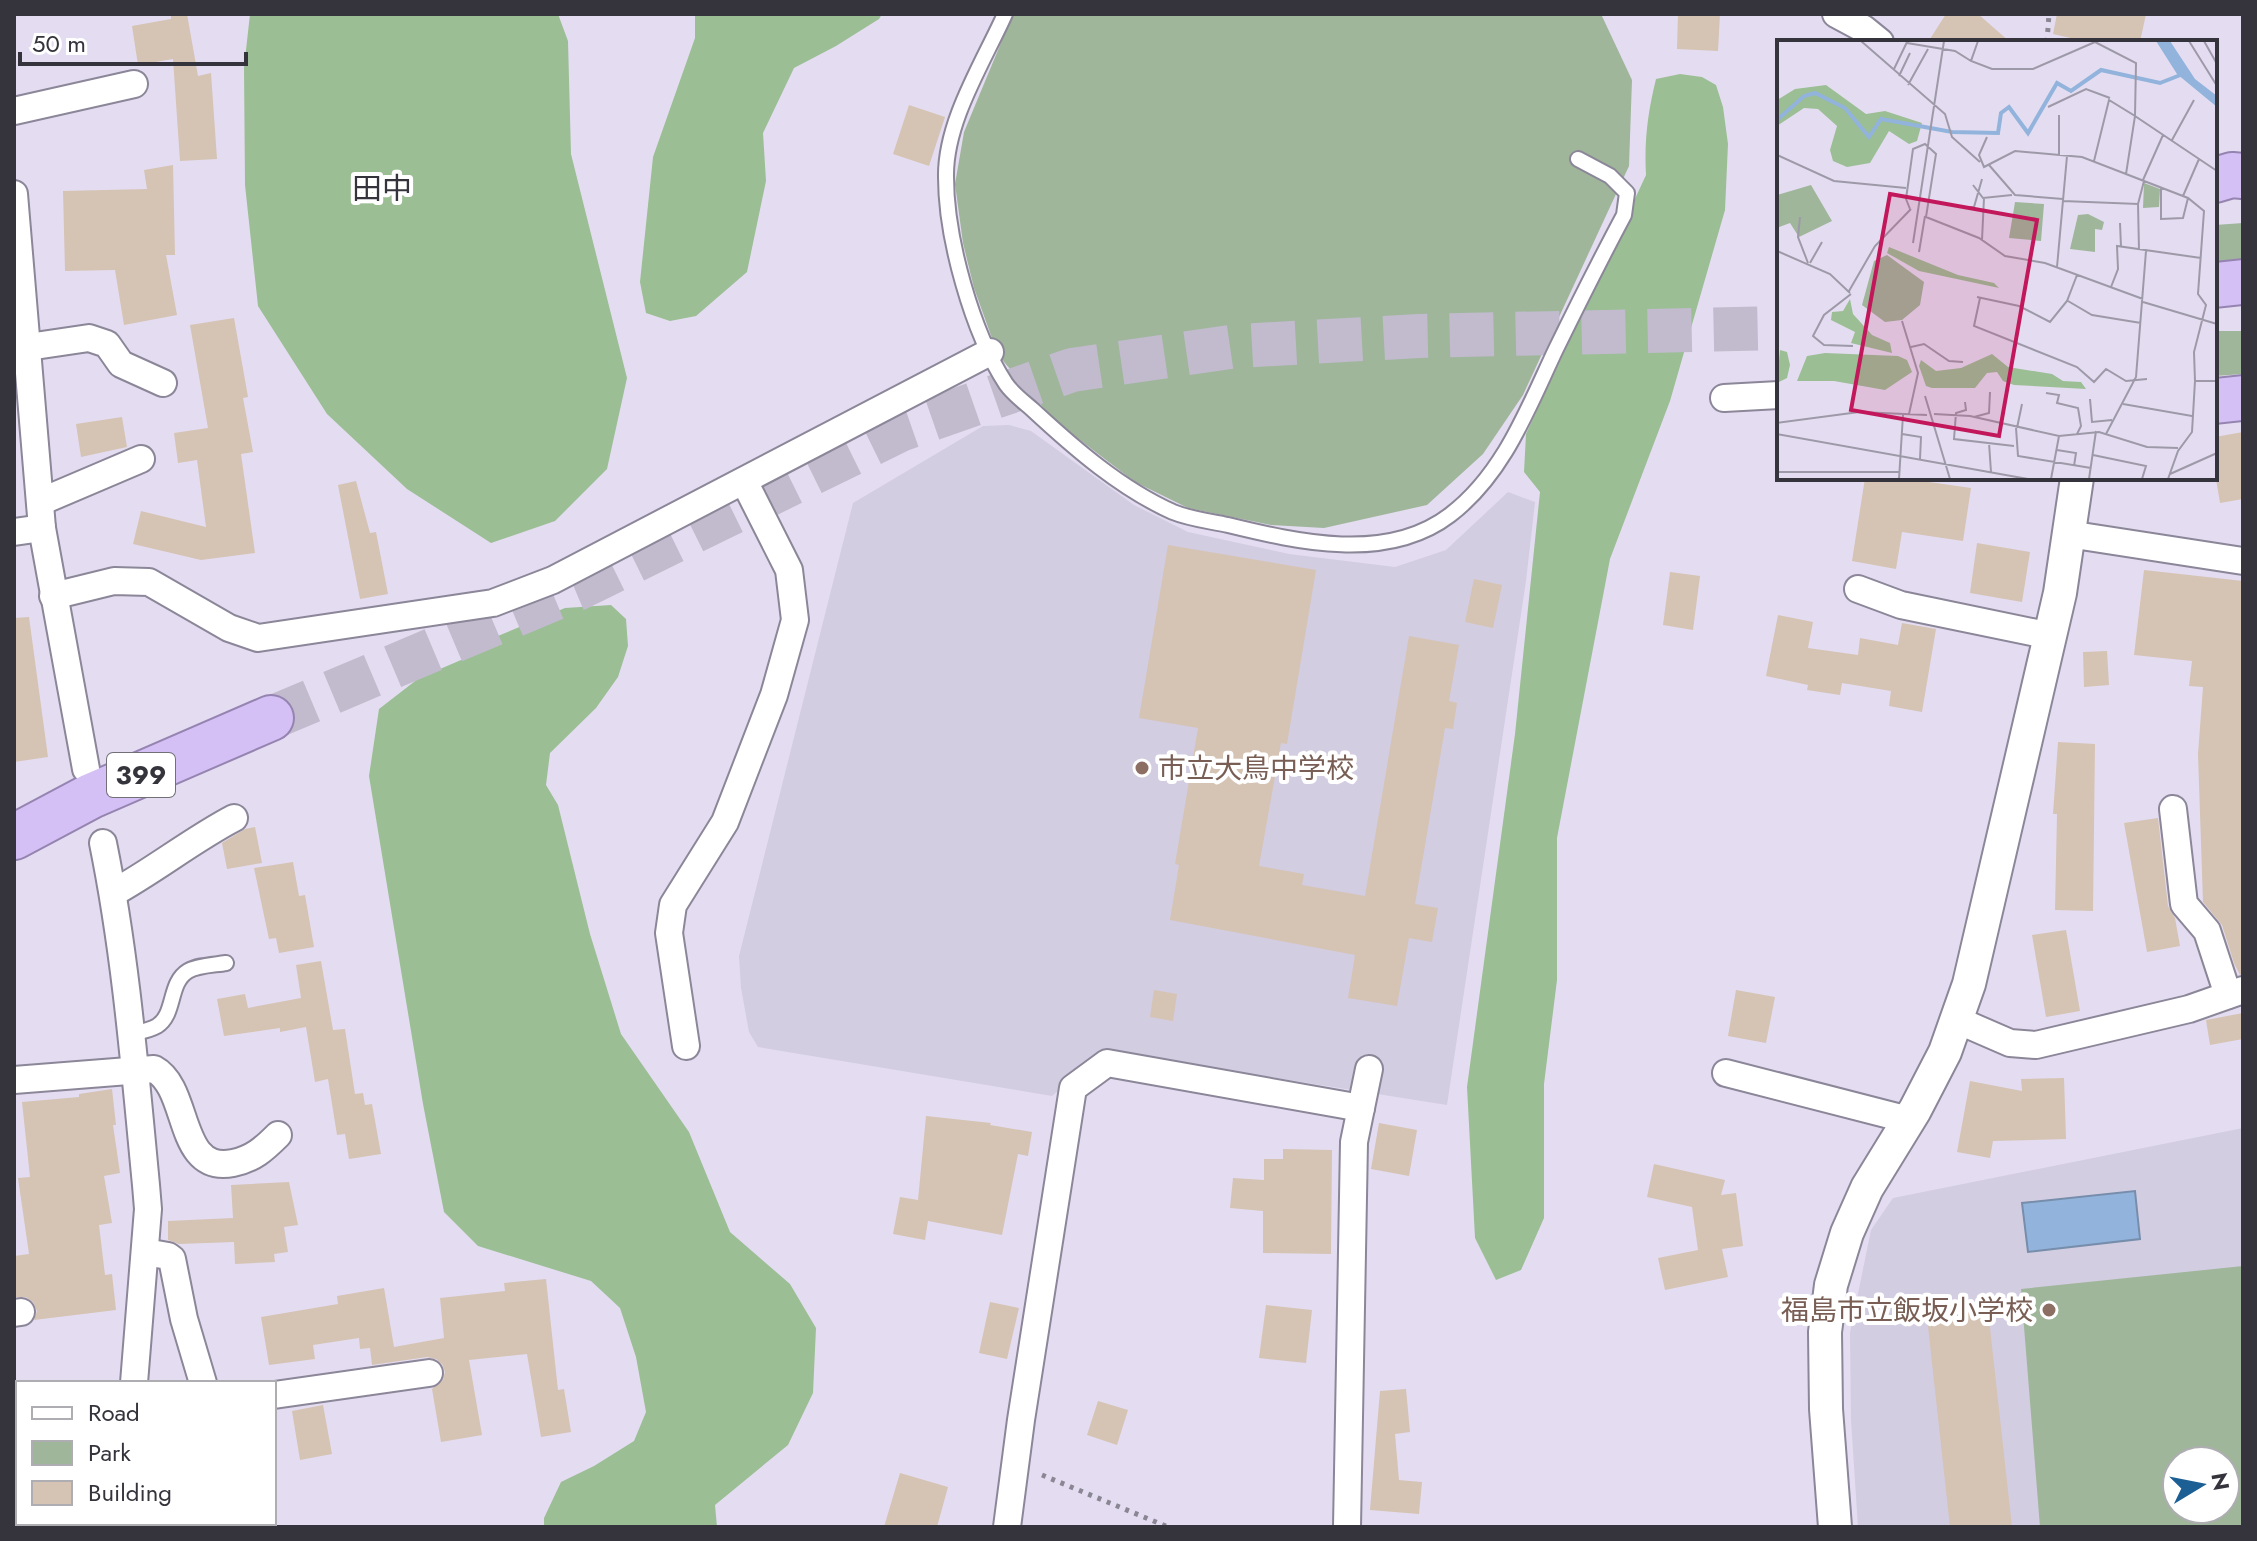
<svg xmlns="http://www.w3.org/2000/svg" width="2257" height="1541" font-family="Jost,'Noto Sans JP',sans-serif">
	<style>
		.education { fill: #d3cde1; fill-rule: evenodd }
		.green { fill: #9fb69b; fill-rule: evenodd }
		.forest { fill: #9bbe95 }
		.water { fill: #92b3db; stroke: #768dab; stroke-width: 2 }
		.building { fill: #d5c3b4 }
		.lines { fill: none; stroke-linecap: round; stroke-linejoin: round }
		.trunk-tunnel { stroke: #c1bbcd; stroke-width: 44; stroke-dasharray: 44 22; stroke-linecap: butt }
		.service-casing { stroke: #8c8699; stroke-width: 18 }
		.minor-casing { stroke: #8c8699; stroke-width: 30 }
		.tertiary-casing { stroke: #8c8699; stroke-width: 36 }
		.trunk-casing { stroke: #9584b1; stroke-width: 48 }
		.path { stroke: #8a8694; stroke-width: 5; stroke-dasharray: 4 6; stroke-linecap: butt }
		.service { stroke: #fff; stroke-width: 14 }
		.minor { stroke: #fff; stroke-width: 26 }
		.tertiary { stroke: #fff; stroke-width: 32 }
		.trunk { stroke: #d4c0f4; stroke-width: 44 }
		.education-dot { fill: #8d6e63; stroke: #fff; stroke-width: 3 }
		.labels { text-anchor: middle; stroke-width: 8; stroke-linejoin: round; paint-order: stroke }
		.shield { fill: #fff; stroke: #727076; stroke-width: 2 }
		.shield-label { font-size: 26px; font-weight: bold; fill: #35333b }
		.education-label { font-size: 28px; fill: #785e54; stroke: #fff; text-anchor: start }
		.neighbourhood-label { font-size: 30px; fill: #35333b; stroke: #fff }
		.inset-river { fill: none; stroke: #92b3db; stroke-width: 4 }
		.inset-road { fill: none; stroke: #9e99a8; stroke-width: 2 }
		.view { fill: #c2185b; fill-opacity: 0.15; stroke: #c2185b; stroke-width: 4 }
		.inset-edge { fill: none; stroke: #35333b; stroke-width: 4 }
	</style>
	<rect width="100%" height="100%" fill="#e4ddf1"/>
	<!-- education -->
	<g class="education">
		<path d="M1009,425L1031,431L1134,505L1188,532L1289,554L1395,567L1446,550L1508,492L1535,502L1526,581L1447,1105L1105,1051L1052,1096L758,1047L749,1032L741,988L739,956L853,503L983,426Z"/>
		<path d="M2243,1128V1527H1858L1851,1420L1850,1333L1871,1230L1893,1198ZM2177,1461H2225V1509H2177Z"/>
	</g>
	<!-- green -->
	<g class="green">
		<path d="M1013,14H1601L1632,80L1629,166L1523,395L1483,454L1427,505L1324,528L1271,525L1188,508L1135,482L1055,421L998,355L974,288L963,243L955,184L964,132Z"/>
		<path d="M2243,223V262H2215V225Z"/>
		<path d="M2215,331H2243V374L2215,376Z"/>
		<path d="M2243,1266V1527H2040L2021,1289ZM2225,1461V1509H2177V1461Z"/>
	</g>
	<!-- forest -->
	<g class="forest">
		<path d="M250,14H558L568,41L571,154L627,378L607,469L555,521L491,543L407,489L327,414L258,306L245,185L244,68Z"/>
		<path d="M695,14H882L879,19L836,46L794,68L763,133L766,181L747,272L696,316L670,321L646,313L640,282L653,157L695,38Z"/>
		<path d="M1680,74L1702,77L1716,85L1723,107L1728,144L1725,210L1670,401L1610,559L1557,838V980L1544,1084V1218L1521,1270L1496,1280L1475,1238L1467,1087L1515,734L1540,492L1524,472L1526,434L1646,175C1644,141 1648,111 1656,79Z"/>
		<path d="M611,605L626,619L628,646L618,677L596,708L550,753L546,785L558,805L590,934L621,1034L689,1132L730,1232L790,1284L816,1328L813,1393L788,1445L715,1505L717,1527H544V1518L561,1482L594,1466L634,1441L646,1412L636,1357L620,1308L591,1281L478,1246L444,1212L423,1104L369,776L379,709L419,678L468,657L493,638L565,608Z"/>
	</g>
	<!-- water -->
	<path class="water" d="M2135,1191L2140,1239L2028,1252L2022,1203Z"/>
	<!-- building -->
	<g class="building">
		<path d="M187,14L198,76L211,73L217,159L180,161L173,59L138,65L132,26L171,19V15Z"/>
		<path d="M1678,14H1720L1718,51L1677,49Z"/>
		<path d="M1946,14H1978L2010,42H1928Z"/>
		<path d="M2057,14H2146L2140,42H2088L2053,34Z"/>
		<path d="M909,105L945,117L929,166L893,154Z"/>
		<path d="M173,165L175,255H166L177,315L124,325L115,270L65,271L63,191L147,189L144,170Z"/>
		<path d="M234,318L248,397L243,398L253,452L241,454L255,553L201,560L133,544L141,511L206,527L197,460L178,463L174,433L208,428L190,325Z"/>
		<path d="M122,417L127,447L81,457L76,424Z"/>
		<path d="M2243,432V499L2220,503L2215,473V437Z"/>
		<path d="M1865,478H1901L1971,488L1963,541L1902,532L1896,569L1852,561Z"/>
		<path d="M356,481L370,533L376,532L388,594L360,599L338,485Z"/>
		<path d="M1977,543L2030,552L2022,602L1970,593Z"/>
		<path d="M1168,545L1316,570L1287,744L1281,743L1259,866L1304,874L1302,885L1365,896L1409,636L1459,645L1449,701L1457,703L1453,729L1445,728L1415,904L1438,908L1432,942L1409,938L1397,1006L1348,998L1355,955L1170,920L1179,865L1175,864L1198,728L1139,718Z"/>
		<path d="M2144,570L2243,581V764H2241L2243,974L2240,975L2234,963L2222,925L2203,902L2198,754L2203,687L2189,686L2192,661L2134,655Z"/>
		<path d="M1670,572L1700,576L1693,630L1663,625Z"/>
		<path d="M1474,579L1502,585L1493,628L1465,622Z"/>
		<path d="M1778,615L1813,622L1808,648L1858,655L1860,638L1898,645L1902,623L1936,629L1922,712L1889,706L1891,691L1842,683L1840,695L1807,690L1808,685L1766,676Z"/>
		<path d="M29,617L48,757L14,762V618Z"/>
		<path d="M2107,651L2109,685L2084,687L2083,652Z"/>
		<path d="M2058,742L2095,744L2093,911L2055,910L2057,814H2053Z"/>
		<path d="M2158,818L2168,906L2175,918L2180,946L2147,952L2124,823Z"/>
		<path d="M255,827L262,863L227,869L222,843L245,829Z"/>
		<path d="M293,862L299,896L305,895L314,947L279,953L276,938L269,939L254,868Z"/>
		<path d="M2066,930L2080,1011L2046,1017L2032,935Z"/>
		<path d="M321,961L333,1030L345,1029L355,1094L363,1093L365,1105L372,1104L381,1154L349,1159L345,1134L337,1135L328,1079L315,1082L306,1027L280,1032V1028L224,1036L217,999L245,994L248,1008L301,998L296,965Z"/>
		<path d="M1154,990L1177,994L1173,1021L1150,1017Z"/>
		<path d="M1736,990L1775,997L1766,1043L1728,1036Z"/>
		<path d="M2243,1013V1039L2210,1045L2206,1020Z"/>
		<path d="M2064,1078L2066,1139L1993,1141L1990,1158L1957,1152L1970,1081L2022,1091L2021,1079Z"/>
		<path d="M112,1089L116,1125H113L120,1173L104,1176L112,1223L99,1225L105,1275L112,1274L116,1310L34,1320L37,1311L33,1302L26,1297H14V1256L29,1254L18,1178L30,1177L22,1102L79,1097V1094Z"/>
		<path d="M926,1116L991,1123L990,1125L1032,1132L1028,1156L1018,1154L1002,1235L928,1221L925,1240L893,1234L900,1197L918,1200Z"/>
		<path d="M1379,1123L1417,1130L1409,1176L1371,1169Z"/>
		<path d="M1283,1149L1332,1150L1331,1254L1263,1253V1211L1230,1208L1233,1178L1264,1180V1159H1283Z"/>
		<path d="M1654,1164L1725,1180L1721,1195L1736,1193L1743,1246L1722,1249L1728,1277L1665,1290L1658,1258L1698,1250L1692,1207L1647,1197Z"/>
		<path d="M289,1182L298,1225L284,1227L288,1252L274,1254L275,1262L235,1264L234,1242L179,1244L168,1240V1221L233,1218L231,1185Z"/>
		<path d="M546,1279L558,1390L564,1389L571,1432L541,1437L527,1354L469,1360L482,1435L441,1442L432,1389L443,1380L445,1372L442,1364L436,1359L427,1357L372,1365L370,1348L360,1349L359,1338L313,1345L315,1359L269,1365L261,1317L338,1304L337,1296L384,1288L394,1347L444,1338L440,1298L505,1291L504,1283Z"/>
		<path d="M990,1302L1019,1308L1007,1359L979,1353Z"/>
		<path d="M1266,1305L1312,1310L1306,1363L1259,1358Z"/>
		<path d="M1988,1310L2012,1527H1950L1927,1317Z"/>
		<path d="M1406,1389L1410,1432L1395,1434L1399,1480L1422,1482L1419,1514L1370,1510L1380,1391Z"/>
		<path d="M1098,1401L1128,1410L1117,1445L1087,1435Z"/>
		<path d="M323,1405L332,1454L300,1460L292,1411Z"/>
		<path d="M900,1473L948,1487L937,1527H884Z"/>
	</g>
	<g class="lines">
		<!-- trunk-tunnel -->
		<path class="trunk-tunnel" d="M271,718L577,589L900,430L1072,370L1237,346L1419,336L1779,328"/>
		<defs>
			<g id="service">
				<path d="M1005,14C983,63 945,122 946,177C946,238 972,332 1006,384C1013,394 1024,402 1033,410C1074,448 1121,489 1173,512C1190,519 1210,521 1228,525C1298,542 1387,563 1450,515C1504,474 1528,408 1556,349C1578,304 1600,260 1624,215L1627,193L1610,176L1578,159"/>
				<path d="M132,1034C140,1032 150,1030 157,1026C176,1014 168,983 188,971C198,965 214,965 226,963"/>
			</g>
			<g id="minor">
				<path d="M1836,14L1864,29L1880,42"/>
				<path d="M14,111L134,84"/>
				<path d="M14,194L42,528L86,769"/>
				<path d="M28,347L89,338L107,344L121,364L163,383"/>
				<path d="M1724,398L1779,395"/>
				<path d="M40,502L141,459"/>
				<path d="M14,532L42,528"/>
				<path d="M2068,534L2243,561"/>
				<path d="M1858,589L1901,605L2051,636"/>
				<path d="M53,596L114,581L149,582L229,628L258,638L493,603L553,580L990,352"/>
				<path d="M2173,809L2184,904L2207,931L2228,995"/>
				<path d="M103,843C126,956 135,1071 146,1185L148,1209L134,1383"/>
				<path d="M113,893C155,870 192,840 234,818"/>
				<path d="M1957,1020L2010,1043L2036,1045L2189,1009L2243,990"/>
				<path d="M686,1046L669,933L673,905L725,822L774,695L795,620L789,570L744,481"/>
				<path d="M1726,1073L1909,1120"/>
				<path d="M14,1080L154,1069C191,1089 176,1174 233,1163C253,1159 264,1149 278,1135"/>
				<path d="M145,1252L168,1256L172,1259L184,1319L203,1383"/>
				<path d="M14,1313L21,1312"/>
				<path d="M274,1395L429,1373"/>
				<path d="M118,1527V1523"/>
				<path d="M1007,1527L1021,1420L1073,1088L1107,1063L1361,1108"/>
				<path d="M1347,1527L1354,1142L1369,1069"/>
			</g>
			<path id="tertiary" d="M1835,1527L1826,1409L1825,1332L1831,1285L1847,1233L1867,1188L1915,1110L1945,1052L1969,984L2060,593L2077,478"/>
			<g id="trunk">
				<path d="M2215,180L2232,175L2243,176"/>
				<path d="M2215,285L2243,282"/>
				<path d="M2215,401L2243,398"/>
				<path d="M14,837L91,796L271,718"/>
			</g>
		</defs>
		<!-- service casing -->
		<use href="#service" class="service-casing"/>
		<!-- minor casing -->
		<use href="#minor" class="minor-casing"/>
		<!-- tertiary casing -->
		<use href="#tertiary" class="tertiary-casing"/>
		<!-- trunk casing -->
		<use href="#trunk" class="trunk-casing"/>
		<!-- path -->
		<g class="path">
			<path d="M2047,42L2049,14"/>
			<path d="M1042,1475L1168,1527"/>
		</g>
		<!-- service -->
		<use href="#service" class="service"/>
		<!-- minor -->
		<use href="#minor" class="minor"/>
		<!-- tertiary -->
		<use href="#tertiary" class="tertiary"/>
		<!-- trunk -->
		<use href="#trunk" class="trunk"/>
	</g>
	<!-- markers -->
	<g class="education-dot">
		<circle cx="1142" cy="768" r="8"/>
		<circle cx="2049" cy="1310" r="8"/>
	</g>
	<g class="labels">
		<!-- shield labels -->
		<rect class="shield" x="107" y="753" width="68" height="44" rx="6"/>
		<g class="shield-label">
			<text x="141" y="784">399</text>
		</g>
		<!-- education labels -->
		<g class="education-label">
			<text x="1158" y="778">市立大鳥中学校</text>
			<text x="2033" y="1320" text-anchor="end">福島市立飯坂小学校</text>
		</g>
		<!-- neighbourhood labels -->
		<g class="neighbourhood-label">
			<text x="382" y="199">田中</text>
		</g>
	</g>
	<!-- overview -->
	<g transform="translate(1777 40)">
		<rect width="440" height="440" fill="#e4ddf1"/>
		<path d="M367,143L383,149L382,167L366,168ZM34,145L55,181L22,197L13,183L0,188V155ZM238,162L267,164L264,201L232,198ZM311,174L327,182L325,190L318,189V212L293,209L301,175ZM110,215L147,242L143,265L125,280L108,282L85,265L97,221Z" fill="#9fb69b"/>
		<path d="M49,45L89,74L108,71L145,83L140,101L132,104L112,91L93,123L70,127L56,121L53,110L60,86L41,69L27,68L0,86V60L18,49ZM112,207L181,235L217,243L222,248L142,231L110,213ZM73,259L76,274L95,295L113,303L115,313L74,303L78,292L54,280L55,272L66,271ZM3,310L10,312L13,325L10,338L0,343ZM48,313L121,316L130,320L135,332L108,350L57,341H20L30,316ZM215,314L231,327L275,334L286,341L304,342L309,349L237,345L226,341L220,332L210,333L198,348H155L149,346L142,326L144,320L159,331L184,328Z" fill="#9bbe95"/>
		<path d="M379,1H393L418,39L440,56V67L400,34Z" fill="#92b3db"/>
		<path class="inset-river" d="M0,80L27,56L38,53L68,68L92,97L104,79L175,92L221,93L224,73L232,67L251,93L280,43L294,51L324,30L383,43L406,34"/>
		<path class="inset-road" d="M84,1L168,74L175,97L203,122M201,1L194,21L215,29H256L318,2M316,1L359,23L358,76L440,131M412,1L440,46M427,1L440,24M130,3L178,11L194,21M117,29L130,2M122,36L133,13M131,45L151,9M271,67L309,49L333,58M210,97L202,115L207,127L238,111L305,117L349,134M395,100L417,60M0,115L57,141L129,148M282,115V75M317,121L332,60L358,76L349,134L411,158L427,171L421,254L429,265L417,312L418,341M212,125L238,155L286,159M366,140L386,95M196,145L206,158L235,155M384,148V179L406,178L411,158M406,156L422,119M286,161L361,164L367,141M361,164L362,210M191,167H197L205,139M133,169L129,159L136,109L148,104L159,114L149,177M23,177L21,197L31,223M149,177L202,198L228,216L268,223L366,259M343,183L344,207M205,200L207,158M136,203L167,1M0,211L53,234L73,253M142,212L148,176M33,223L45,202M280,227L290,116M334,247L341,229L340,206L424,218M72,251L98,206L134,169M74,254L47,275L36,296L47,305L76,306M200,257L242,266L273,282L290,261L300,235M203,258L197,286L300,327L317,342L329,329L349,341L370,339M291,261L315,275L364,283M366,262L440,284M125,281L141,333L132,374M134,307L147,304L172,321L186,322M269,353L282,355L280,363L301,368L304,386L300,394M148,356L173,439M313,359L315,382L335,380M188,362L189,370L179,373L177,399L237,406M346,364L415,376M157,374L193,376L282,396L322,392L370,407L401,408M197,377L212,373L213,352M0,383L82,372L150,375M239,388L241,416L314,428M240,388L245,364M0,394L251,439M125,394L144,397L143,419M329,394L359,337L369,211M212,403L214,432M280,410L299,413L297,426M316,415L369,426L365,439M0,432H122M393,434L440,413M122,439L126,375M274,439L282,396M312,439L319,391M391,439L401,411L415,392L418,341H440"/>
		<path class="view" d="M113,154L260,180L222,396L74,370Z"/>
		<rect width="440" height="440" class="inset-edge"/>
	</g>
	<!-- border -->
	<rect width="2257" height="1541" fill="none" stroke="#35333b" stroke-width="32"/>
	<!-- legend -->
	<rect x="16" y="1381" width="260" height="144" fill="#ffffff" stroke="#aeadb1" stroke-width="2"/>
	<rect x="32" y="1407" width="40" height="12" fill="#ffffff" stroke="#aeadb1" stroke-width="2"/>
	<text x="88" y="1421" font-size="24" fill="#35333b">Road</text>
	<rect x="32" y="1441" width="40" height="24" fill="#9fb69b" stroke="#aeadb1" stroke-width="2"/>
	<text x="88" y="1461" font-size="24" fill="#35333b">Park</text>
	<rect x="32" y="1481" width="40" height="24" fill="#d5c3b4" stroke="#aeadb1" stroke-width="2"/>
	<text x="88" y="1501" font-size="24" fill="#35333b">Building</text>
	<!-- north arrow -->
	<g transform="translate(2201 1485) rotate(80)"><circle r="38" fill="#ffffff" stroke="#aeadb1" stroke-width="2"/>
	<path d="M0-6L14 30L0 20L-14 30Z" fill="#1c5f94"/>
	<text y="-12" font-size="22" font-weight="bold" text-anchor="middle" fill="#35333b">N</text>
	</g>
	<!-- scale -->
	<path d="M20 52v12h226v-12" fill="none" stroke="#35333b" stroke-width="4"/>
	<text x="32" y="52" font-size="24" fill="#35333b" stroke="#ffffff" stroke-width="6" paint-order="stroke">50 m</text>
</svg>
